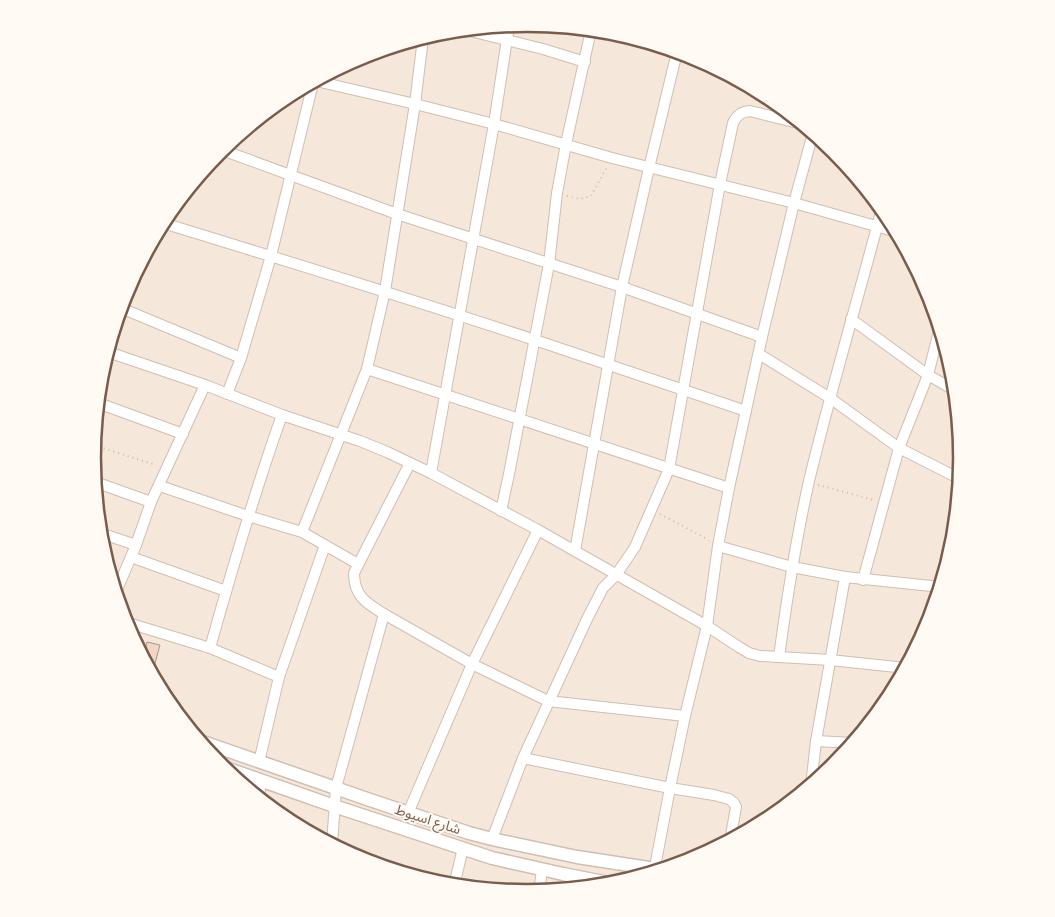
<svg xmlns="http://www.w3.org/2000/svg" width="1055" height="917" font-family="Poppins,'Noto Sans Arabic',sans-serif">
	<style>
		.residential { fill: #f5e8da }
		.building { fill: #f3d5c3; stroke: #aa9588 }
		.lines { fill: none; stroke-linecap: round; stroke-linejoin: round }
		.minor-casing { stroke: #d1beb0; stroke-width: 12 }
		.tertiary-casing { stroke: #d1beb0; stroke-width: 15 }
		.path { stroke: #d9b8a5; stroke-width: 2; stroke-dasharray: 1 4; stroke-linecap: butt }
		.minor { stroke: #fff; stroke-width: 10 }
		.tertiary { stroke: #fff; stroke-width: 12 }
		.labels { text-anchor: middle; stroke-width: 4; stroke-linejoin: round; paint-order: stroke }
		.street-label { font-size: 14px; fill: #7a5c4d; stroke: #fffaf3 }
		.rim { fill: none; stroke: #7a5c4d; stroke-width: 2.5 }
	</style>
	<rect width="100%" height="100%" fill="#fdf6ec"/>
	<!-- residential -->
	<circle class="residential" cx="528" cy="459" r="433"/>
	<!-- building -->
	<path class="building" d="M147,642L160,645L152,674L143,656Z"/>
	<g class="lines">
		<defs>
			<g id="minor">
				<path d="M466,30L543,49L585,62"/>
				<path d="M316,81L415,104L494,124L612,158L794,203L897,232"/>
				<path d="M222,150L397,214L622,287L762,337"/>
				<path d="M163,223C287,261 411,299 535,340C605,363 676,388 746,411"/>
				<path d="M121,308L241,358L271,256L313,83"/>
				<path d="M851,319L928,375L956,391"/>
				<path d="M108,352L205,385L282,415L360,441L387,452L431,473L538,530L707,626L718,546L729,488L762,337L794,203L813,133"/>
				<path d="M759,354L830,398L899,448L960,479"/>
				<path d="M367,369L729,488"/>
				<path d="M227,394L241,358"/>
				<path d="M98,403L183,434"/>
				<path d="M431,473L494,124L509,26"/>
				<path d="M95,482L151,502"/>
				<path d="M160,486L248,516L302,532L358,564"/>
				<path d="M501,511L509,474L549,264L557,193L566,144L591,30"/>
				<path d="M302,532L367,369L385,291L415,104L423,38"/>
				<path d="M100,533L136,545"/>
				<path d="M718,546L792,567L845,577L941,587"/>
				<path d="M575,551L622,287L649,168L677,52"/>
				<path d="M131,557L226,591"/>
				<path d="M863,580L899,448L928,375L940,327"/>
				<path d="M116,592L136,545L151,502L205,385"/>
				<path d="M384,614L472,664L548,701L685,716"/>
				<path d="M125,622L210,648L279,677"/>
				<path d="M210,648C232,569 255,491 282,415"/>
				<path d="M779,657C787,598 796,539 809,481C831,389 858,299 882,208"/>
				<path d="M816,741L854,743"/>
				<path d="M523,758L670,788L714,795L729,799L734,803L736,807L730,841"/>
				<path d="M259,762L279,677L325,545"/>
				<path d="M811,786L816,741L845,577"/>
				<path d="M259,798L261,780"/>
				<path d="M408,813L472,664L538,530"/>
				<path d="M492,839L523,758L588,617L603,588L616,575L635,547L669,469L720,184L733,123C737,115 741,112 750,111L802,124"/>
				<path d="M332,844L336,788L384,614C366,603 354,596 354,573L410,463"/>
				<path d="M654,872L670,788L685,716L707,626L739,647L749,653L760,656L830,660L906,668"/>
				<path d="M454,886L463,848"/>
				<path d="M539,892L542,870"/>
			</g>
			<g id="tertiary">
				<path d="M200,741L373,801L469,833L492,839L577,857L662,870"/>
				<path d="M220,766L334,806L492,858L563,874L614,884"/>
			</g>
		</defs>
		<!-- minor casing -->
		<use href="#minor" class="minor-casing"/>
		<!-- tertiary casing -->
		<use href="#tertiary" class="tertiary-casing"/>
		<!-- path -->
		<g class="path">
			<path d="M567,196L580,199L591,196L607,167"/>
			<path d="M99,447L156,465"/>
			<path d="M818,485L874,500"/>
			<path d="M660,514L709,540"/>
		</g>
		<!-- minor -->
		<use href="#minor" class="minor"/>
		<!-- tertiary -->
		<use href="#tertiary" class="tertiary"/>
	</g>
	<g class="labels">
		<!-- street labels -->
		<g class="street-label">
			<text transform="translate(428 819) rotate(18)" y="5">شارع اسيوط</text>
		</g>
	</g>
	<!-- crop -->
	<path d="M0 0H1055V917H0ZM101 458a426 426 0 1 1 852 0a426 426 0 1 1-852 0Z" fill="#fffaf3" fill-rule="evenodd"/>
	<path class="rim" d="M101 458a426 426 0 1 1 852 0a426 426 0 1 1-852 0Z"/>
</svg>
